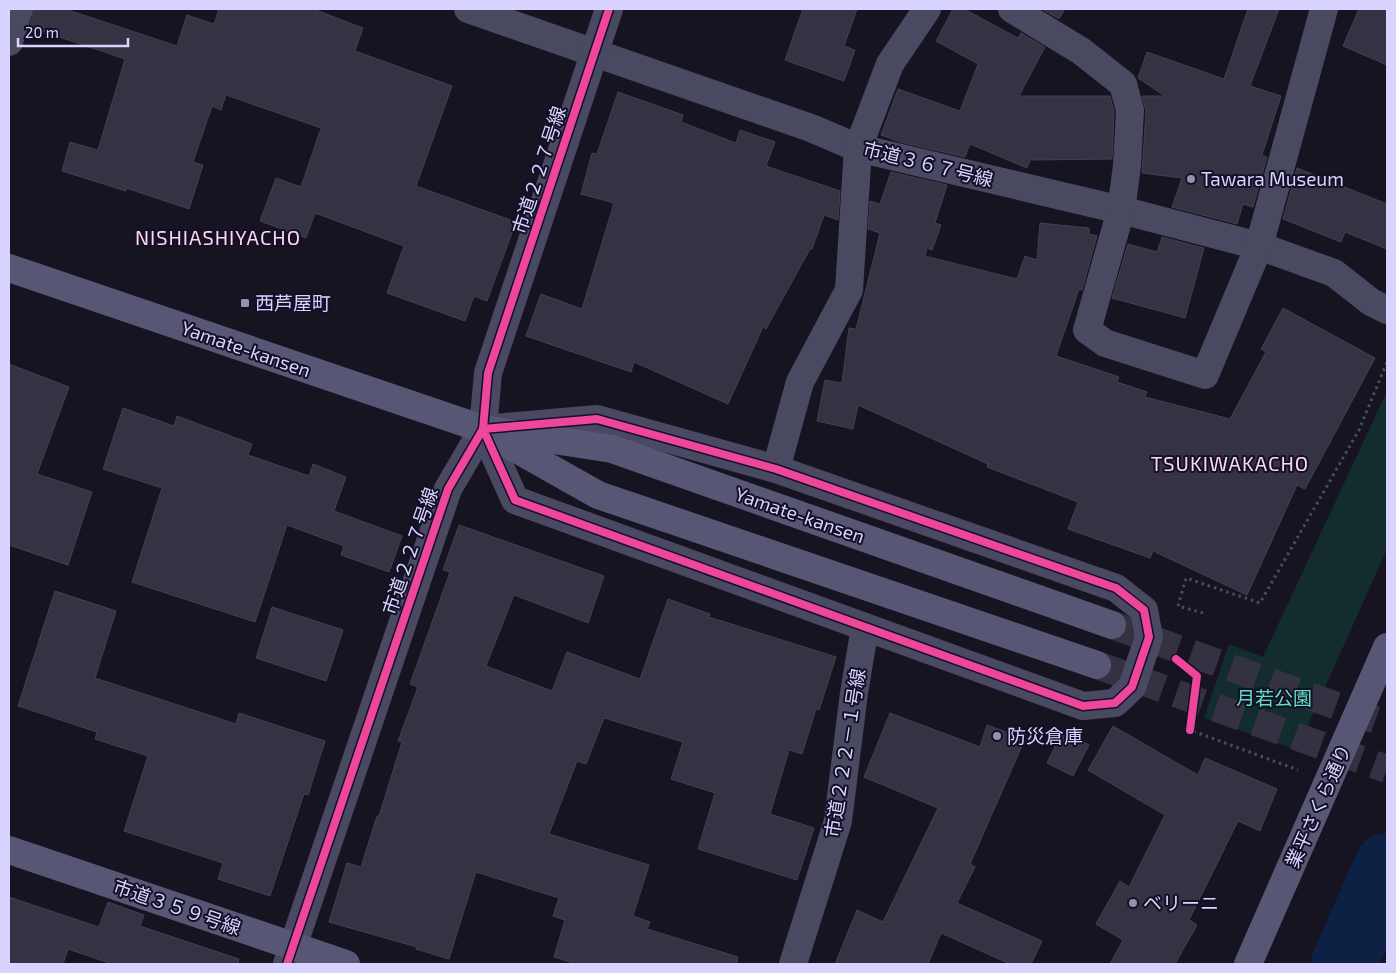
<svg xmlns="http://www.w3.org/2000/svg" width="1396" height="973" font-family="'Exo 2','Noto Sans JP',sans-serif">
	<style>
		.green { fill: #132c2d }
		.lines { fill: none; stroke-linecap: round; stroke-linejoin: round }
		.river { stroke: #0d2144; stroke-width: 66 }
		.building { fill: #343243; stroke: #433f54 }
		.secondary-tunnel { stroke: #333142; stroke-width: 28; stroke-dasharray: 28 14; stroke-linecap: butt }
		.path { stroke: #44505f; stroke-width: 3; stroke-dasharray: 2.5 4; stroke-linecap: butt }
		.street { stroke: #4a4962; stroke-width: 28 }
		.secondary { stroke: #575674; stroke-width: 28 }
		.cycleway-casing { stroke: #130f26; stroke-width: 11 }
		.cycleway { stroke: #ed469a; stroke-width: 8 }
		.poi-dot { fill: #9591b1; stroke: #130f26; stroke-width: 2 }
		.labels { text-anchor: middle; stroke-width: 4; stroke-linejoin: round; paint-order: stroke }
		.street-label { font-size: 19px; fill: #d9d4ff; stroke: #130f26 }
		.poi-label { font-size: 19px; fill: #d9d4ff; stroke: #130f26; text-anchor: start }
		.park-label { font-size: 19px; fill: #5fe0c0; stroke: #130f26 }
		.neighbourhood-label { font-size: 20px; letter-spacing: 1px; fill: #ffd6f0; stroke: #130f26 }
	</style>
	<rect width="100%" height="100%" fill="#161421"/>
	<!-- green -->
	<path class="green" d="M1387,391V549L1297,750L1204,718L1229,644L1263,657Z"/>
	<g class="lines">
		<!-- river -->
		<path class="river" d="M1344,964L1387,866"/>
	</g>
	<!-- building -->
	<g class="building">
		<path d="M34,9H65L177,46L187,15L214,24L219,9H313L363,28L355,51L452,86L416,186L516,222L487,301L474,296L465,321L387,293L404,246L315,213L306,238L260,221L276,178L301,187L321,128L226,95L221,110L212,106L193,162L203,165L189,209L126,188V191L62,171L70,142L98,150L125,59L30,27Z"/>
		<path d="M803,9H857L844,46L855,50L844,81L785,60Z"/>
		<path d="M953,9H964L1018,38L1021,33L1045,47L1019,96H1110L1114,112L1112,159L1030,160L1027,168L970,144L965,157L900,142L881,135L898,89L960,111L978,64L936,41Z"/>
		<path d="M1042,9H1065L1059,19Z"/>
		<path d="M1248,9H1279L1250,86L1281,96L1262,155L1267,157L1253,207L1243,204L1237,224L1172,207L1182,178L1142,173L1146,111L1142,96H1165L1138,78L1147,52L1224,79Z"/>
		<path d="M1359,9H1387V65L1343,46Z"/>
		<path d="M618,92L683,115L681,122L736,143L740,130L775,142L766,166L840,191L838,220L824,215L812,249H810L766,329L763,327L728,404L634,362L631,372L526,336L541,294L582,309L614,203L581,194L592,153L597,154Z"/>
		<path d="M1297,168L1387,204V249L1345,232L1341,242L1283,219Z"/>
		<path d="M891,172L947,185L935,223L941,225L932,250L927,248L925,256L1017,279L1025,256L1037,260L1040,223L1089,228V234L1097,236L1082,290L1079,289L1056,356L1119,377L1117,382L1147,392L1145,397L1230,419L1266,352L1261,349L1283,308L1375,358L1305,489L1297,485L1247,595L1153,551L1150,558L1068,529L1078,502L987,467L988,464L858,405L853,429L817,421L825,380L842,383L849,328L856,329L880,233L868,229L870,201L880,204Z"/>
		<path d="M1162,237L1204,248L1185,318L1112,298L1128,244L1157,252Z"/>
		<path d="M9,364L69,387L37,474L92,492L68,565L9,545Z"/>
		<path d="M123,408L174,426L177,416L252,444L248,455L309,476L313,464L346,477L334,511L402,536L389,572L341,555L344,546L287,525L255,622L132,582L162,488L103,469Z"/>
		<path d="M459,525L604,576L588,623L514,595L486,666L552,691L567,652L640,679L668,599L710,614L709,617L836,657L819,710L816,709L802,754L789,750L770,814L814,828L797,880L698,849L715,793L671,779L683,742L604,718L586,764L577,761L549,834L649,865L633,916L650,922L647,929L738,957L737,964H576L554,957L565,920L553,916L559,898L476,872L449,959L416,949L417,947L329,922L347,863L361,867L377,816H379L402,742L398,741L418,687L410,684L450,572L443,570Z"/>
		<path d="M55,591L116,611L95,678L236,724L239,713L325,741L308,795L304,794L270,896L218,879L223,863L124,831L148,756L95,739L97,732L18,706Z"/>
		<path d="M272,607L343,630L326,681L256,658Z"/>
		<path d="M890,713L980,747L987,725L1025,739L970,864L975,867L957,903L1042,941L1031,964H1010L941,933L928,964H835L857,910L883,922L938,808L864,777Z"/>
		<path d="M1113,726L1198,775L1205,758L1277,789L1260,831L1238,821L1189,920L1197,925L1175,964H1110L1123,940L1096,924L1120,881L1129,887L1165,815L1088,770Z"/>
		<path d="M1063,731L1089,745L1073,776L1047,763Z"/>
		<path d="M9,897L99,927L108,902L144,915L140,926L239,959L238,964H112L68,949L63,964H9Z"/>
	</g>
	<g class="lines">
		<!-- secondary-tunnel -->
		<g class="secondary-tunnel">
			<path d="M1112,625L1387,724"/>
			<path d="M1097,665L1387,769"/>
		</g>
		<!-- path -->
		<g class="path">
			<path d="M1203,613L1178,606L1186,578L1260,603L1359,430L1387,362"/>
			<path d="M1177,659L1197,676L1190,730L1298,770"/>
		</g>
		<!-- street -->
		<g class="street">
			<path d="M468,9L811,128L858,148L1121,210L1259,246L1334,273L1371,302L1387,310"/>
			<path d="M1012,9L1081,51L1123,84L1130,110L1127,166L1121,210L1087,330L1105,343L1205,375L1259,246L1324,9"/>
			<path d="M9,42L19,9"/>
			<path d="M597,419L776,469L1116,588L1144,610L1149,637L1132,687L1115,703L1083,706L515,500L483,429Z"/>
			<path d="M776,469L800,382L849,290L858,148L890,64L927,9"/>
			<path d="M287,964L448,489L483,429L488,373L609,9"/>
			<path d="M793,964L838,821L854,693L865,627"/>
		</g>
		<!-- secondary -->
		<g class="secondary">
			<path d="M9,268L483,429L612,449L1112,625"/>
			<path d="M497,438L598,495L1097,665"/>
			<path d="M9,850L346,964"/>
			<path d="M1248,964L1387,647"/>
		</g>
		<defs>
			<g id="cycleway">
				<path d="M597,419L776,469L1116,588L1144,610L1149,637L1132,687L1115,703L1083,706L515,500L483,429Z"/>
				<path d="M1176,659L1197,676L1190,730"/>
				<path d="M287,964L448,489L483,429L488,373L609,9"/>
			</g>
		</defs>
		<!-- cycleway casing -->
		<use href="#cycleway" class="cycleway-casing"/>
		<!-- cycleway -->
		<use href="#cycleway" class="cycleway"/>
	</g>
	<!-- markers -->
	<g class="poi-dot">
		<circle cx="1191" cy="179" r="5"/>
		<rect x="240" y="298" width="10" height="10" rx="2.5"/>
		<circle cx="997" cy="736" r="5"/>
		<circle cx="1133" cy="903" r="5"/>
	</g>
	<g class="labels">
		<!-- street labels -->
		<g class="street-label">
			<text transform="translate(928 164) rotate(14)" y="7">市道３６７号線</text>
			<text transform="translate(539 170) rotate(-72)" y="7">市道２２７号線</text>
			<text transform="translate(246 349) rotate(19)" y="7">Yamate-kansen</text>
			<text transform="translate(800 515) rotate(19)" y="7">Yamate-kansen</text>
			<text transform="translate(410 551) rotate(-71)" y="7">市道２２７号線</text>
			<text transform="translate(845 753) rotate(-81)" y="7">市道２２２－１号線</text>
			<text transform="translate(1318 806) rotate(-66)" y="7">業平さくら通り</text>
			<text transform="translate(177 907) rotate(19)" y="7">市道３５９号線</text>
		</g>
		<!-- poi labels -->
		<g class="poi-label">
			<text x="1201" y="186">Tawara Museum</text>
			<text x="255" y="310">西芦屋町</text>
			<text x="1007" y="743">防災倉庫</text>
			<text x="1143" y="910">ベリーニ</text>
		</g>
		<!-- park labels -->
		<g class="park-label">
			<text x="1274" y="705">月若公園</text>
		</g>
		<!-- neighbourhood labels -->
		<g class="neighbourhood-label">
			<text x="218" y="245">NISHIASHIYACHO</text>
			<text x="1230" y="471">TSUKIWAKACHO</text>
		</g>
	</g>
	<!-- border -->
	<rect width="1396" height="973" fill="none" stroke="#d9d4ff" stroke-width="20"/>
	<!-- scale -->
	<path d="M18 38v8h110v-8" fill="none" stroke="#d9d4ff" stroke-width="2.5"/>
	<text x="25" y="38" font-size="15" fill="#d9d4ff" stroke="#130f26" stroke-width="4" paint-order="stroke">20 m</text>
</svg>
